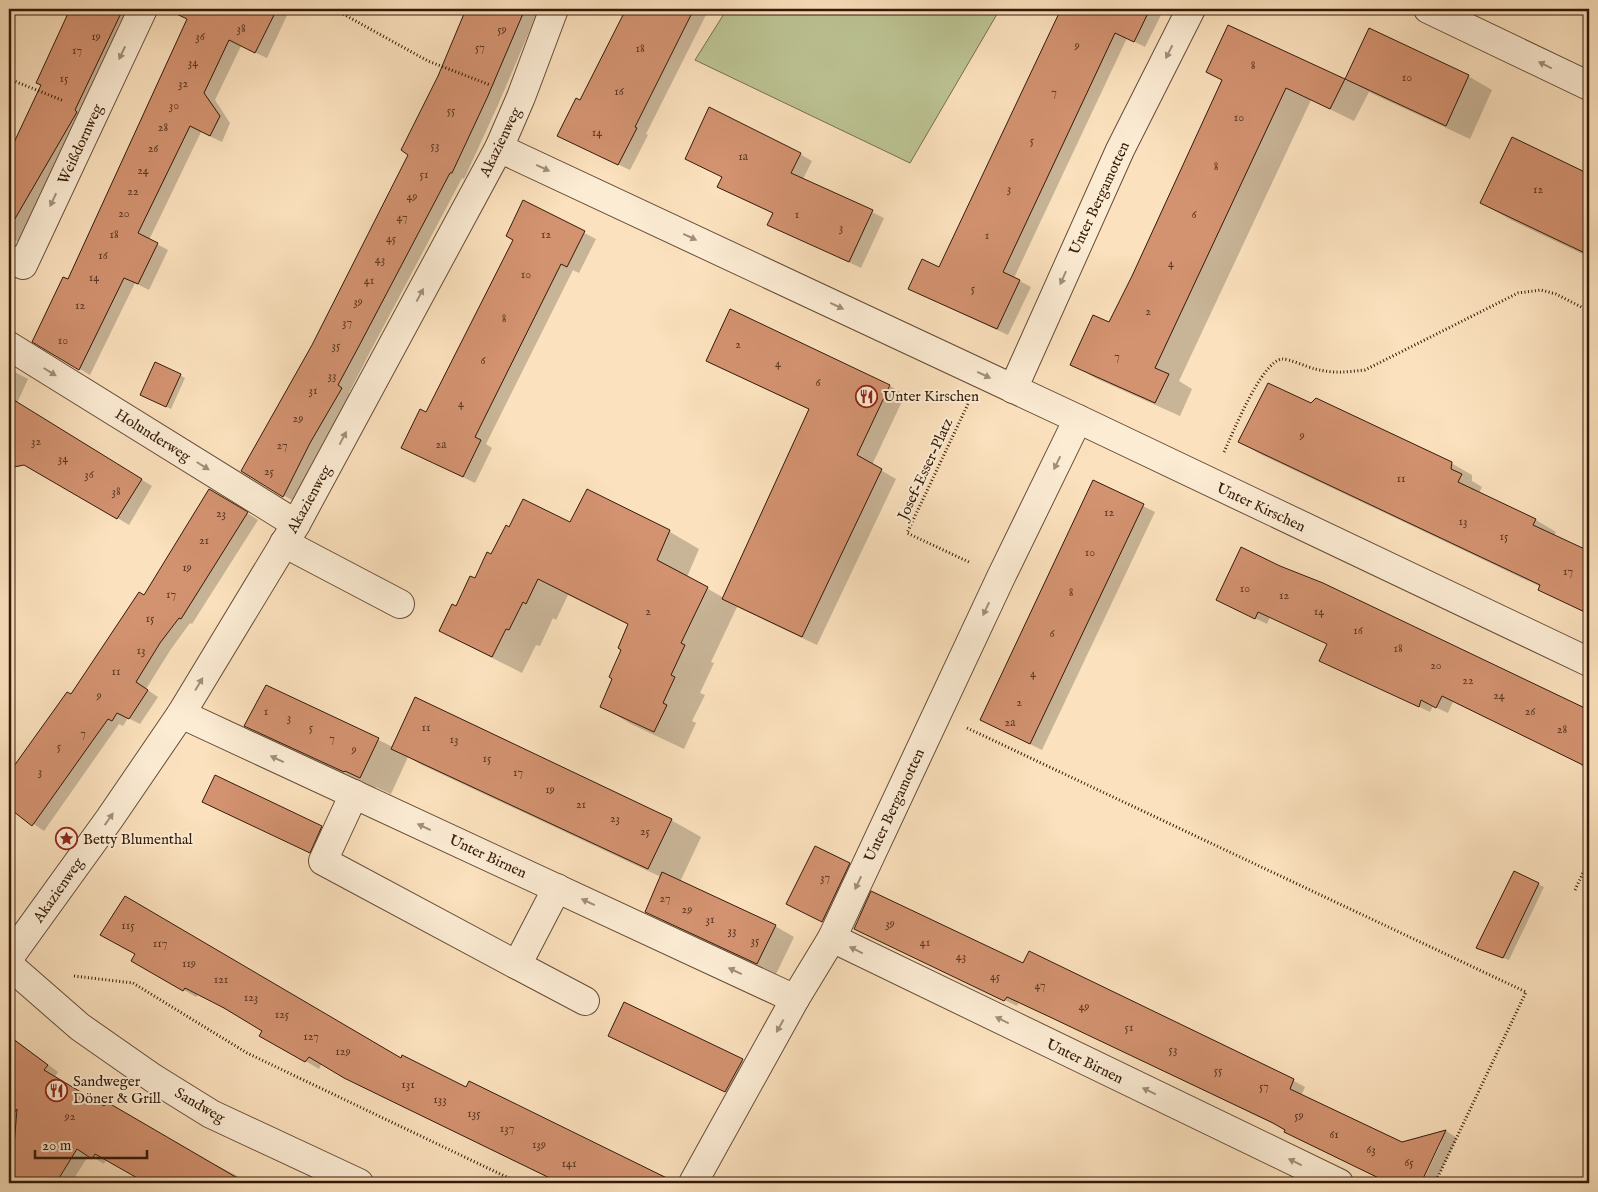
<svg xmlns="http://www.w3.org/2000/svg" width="1598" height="1192" font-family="'IM FELL English',serif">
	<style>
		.green { fill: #bcc393; stroke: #786e4e }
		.shadow { fill: #0003 }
		.building { fill: #d39270; stroke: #341a09 }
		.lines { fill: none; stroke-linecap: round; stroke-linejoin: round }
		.minor-casing { stroke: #664c36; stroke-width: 30 }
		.path { stroke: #341a09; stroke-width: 3; stroke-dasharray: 1 2.5; stroke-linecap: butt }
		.minor { stroke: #fcecd4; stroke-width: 28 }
		.oneway { fill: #a28e79 }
		.labels { text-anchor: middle; stroke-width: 4; stroke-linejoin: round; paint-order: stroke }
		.number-label { font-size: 12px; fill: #5c3823 }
		.street-label { font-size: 15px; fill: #341a09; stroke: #fcecd4 }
		.poi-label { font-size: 15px; fill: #341a09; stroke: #fcecd4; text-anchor: start }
	</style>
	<rect width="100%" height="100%" fill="#fbe1bd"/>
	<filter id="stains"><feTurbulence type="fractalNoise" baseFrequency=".004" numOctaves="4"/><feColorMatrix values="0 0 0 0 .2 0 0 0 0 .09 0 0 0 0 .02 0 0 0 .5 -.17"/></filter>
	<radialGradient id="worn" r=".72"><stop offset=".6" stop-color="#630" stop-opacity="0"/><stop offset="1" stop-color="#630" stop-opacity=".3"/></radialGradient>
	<!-- green -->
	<path class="green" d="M727,9H1000L910,163L695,60Z"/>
	<!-- shadow -->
	<g class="shadow">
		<path d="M71,9H136L28,246L9,238V156L43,85L37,82Z"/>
		<path d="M225,9H290L267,58L241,46L215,100L230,123L222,142L201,132L149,240L168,250L149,290L135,283L90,375L33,341L213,33Z"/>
		<path d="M467,9H534L538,11L498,105L464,179L462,178L370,352L349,393L353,395L295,502L242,471L313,346L410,155L440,76Z"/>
		<path d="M627,9H709L646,134L648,135L630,170L570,142L581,101Z"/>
		<path d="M1062,9H1164L1145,47L1127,38L1014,278L1031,287L1008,335L921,295L940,268Z"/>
		<path d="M1229,26L1346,81L1369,30L1468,76L1492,90L1470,139L1369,92L1354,121L1311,100L1179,381L1192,389L1180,416L1095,378L1072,364L1110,324L1223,81L1208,72Z"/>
		<path d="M1512,139L1589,176V257L1511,220L1482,203Z"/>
		<path d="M800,154L812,161L803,179L884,218L861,268L769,224L774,214L730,193L723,177L687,159Z"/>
		<path d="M524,202L596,239L579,273L573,270L486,444L492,448L475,483L402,447L426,414L515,240Z"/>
		<path d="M730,311L890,386L905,395L872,465L896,479L817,645L737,607L711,662L714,663L700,693L705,695L692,721L696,723L684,749L631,724L601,706L613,678L629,625L568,595L556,620L553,618L540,646L536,645L522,673L471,647L441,630L510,528L571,523L588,491L670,532L699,549L687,577L724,598L810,410L723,369L707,360Z"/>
		<path d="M9,369L28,379L17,403L152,486L129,525L9,451Z"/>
		<path d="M180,375L185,378L171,409L147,397Z"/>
		<path d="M1311,404L1451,463L1472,475V481L1482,487L1479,493L1536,520L1556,532L1554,536L1589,553V615L1540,589L1541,587L1260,454L1240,442Z"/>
		<path d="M1094,482L1155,512L1042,750L981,720Z"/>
		<path d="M220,496L258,520L192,624L190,623L171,649L146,689L158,697L140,724L128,718L123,726L119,724L44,831L9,807V776L68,694L72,696L144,596Z"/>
		<path d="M1229,606L1464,651L1589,711V771L1581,766L1582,764L1453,702L1448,713L1433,706L1430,712L1320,660L1328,644L1270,617L1267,624Z"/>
		<path d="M266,686L393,747L671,820L701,837L680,882L775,926L794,937L776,974L665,922L646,911L661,877L422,765L408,757L391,794L376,787L374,789L276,743L246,726Z"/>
		<path d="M209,804L322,827L327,830L315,855Z"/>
		<path d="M849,864L861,871L829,923L798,908Z"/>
		<path d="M1538,884L1544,887L1509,960L1478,948Z"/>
		<path d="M867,935L1024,965L1030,953L1294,1081L1305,1087L1301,1096L1402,1143L1446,1131L1457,1138L1435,1183H1422L1442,1141H1439L1419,1183H1389L1297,1138L1286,1130L1065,1024L1019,1002L1017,1006Z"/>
		<path d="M132,960L401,1060L657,1183H560L358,1084L322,1063L319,1069L261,1035L263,1031L199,994L196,997Z"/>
		<path d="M624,1004L748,1063L731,1094L615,1039Z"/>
		<path d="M9,1035L58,1072L54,1078L104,1107L251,1183H147L106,1159L104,1164L89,1155L71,1183H12L15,1145L9,1140Z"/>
	</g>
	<!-- building -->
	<g class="building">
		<path d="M70,9H123L75,110L77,112L9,229V153L41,85L36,83Z"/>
		<path d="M166,9H277L255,53L229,40L204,93L220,116L210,136L190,126L138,233L158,243L138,284L124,278L79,370L32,342L63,277L68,279L187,19Z"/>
		<path d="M466,9H525L487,98L452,173H450L359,346L338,385L342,388L310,443L283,497L241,471L312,345L408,155L401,150L438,76Z"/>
		<path d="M626,9H694L635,127L637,128L618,165L557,136L576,98L580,100Z"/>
		<path d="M1061,9H1150L1134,42L1115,33L1003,272L1020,280L997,329L908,289L922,259L939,267Z"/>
		<path d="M1228,25L1345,79L1369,28L1469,75L1446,126L1345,79L1330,109L1286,88L1155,368L1169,374L1155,403L1070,365L1093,315L1109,322L1132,276L1222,80L1206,72Z"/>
		<path d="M709,107L801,153L791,173L873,210L849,262L767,225L773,213L717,187L722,177L685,159Z"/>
		<path d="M1512,137L1589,174V255L1480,203Z"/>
		<path d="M523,200L585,231L567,267L561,264L475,437L481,440L463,477L401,448L420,409L426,412L513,240L506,236Z"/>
		<path d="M730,309L890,385L857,455L882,469L802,637L722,599L809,409L706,361Z"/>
		<path d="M155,362L181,374L166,407L140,395Z"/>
		<path d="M1268,383L1311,403L1316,398L1452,462L1451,469L1462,474L1458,482L1536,519L1533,525L1589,551V614L1538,590L1540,585L1238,442Z"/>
		<path d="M9,397L142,479L117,519L24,465L9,468Z"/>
		<path d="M1093,480L1144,504L1030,744L980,720Z"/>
		<path d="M209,489L248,512L181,619L179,618L160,643L136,682L148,690L129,719L117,713L112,721L108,719L32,826L9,808V773L67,692L71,694L139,592L144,595Z"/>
		<path d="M587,489L670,530L657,560L708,587L681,643L685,645L671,675L675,677L663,703L667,705L654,732L600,707L612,679L609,677L621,650L618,648L628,624L538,579L526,604L523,602L509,630L506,629L492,657L439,631L452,604L456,606L470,576L475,578L487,552L491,554L506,525L509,527L523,499L570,522Z"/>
		<path d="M1241,547L1280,566L1323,583L1589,710V768L1442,696L1436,708L1421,700L1419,707L1319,661L1327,644L1258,612L1255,619L1216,600Z"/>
		<path d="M266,685L379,738L360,778L345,771L344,772L244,726Z"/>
		<path d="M415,697L672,819L648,869L391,749Z"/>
		<path d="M215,775L322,826L310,853L202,802Z"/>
		<path d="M815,846L850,863L822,922L786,904Z"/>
		<path d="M1514,871L1539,883L1503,958L1476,948Z"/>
		<path d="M662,872L776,925L757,964L645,912Z"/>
		<path d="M871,891L1023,963L1029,951L1294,1079L1290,1089L1402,1142L1446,1130L1421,1183H1389L1284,1132L1285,1130L1273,1123L1052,1018L1007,997L1004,1001L854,929Z"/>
		<path d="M125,896L401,1058L402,1055L466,1087L469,1081L677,1183H560L344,1078L309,1057L305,1062L259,1036L262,1031L224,1008L185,988L183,991L131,961L135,954L100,935Z"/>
		<path d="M624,1002L743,1059L725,1092L608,1036Z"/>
		<path d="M9,1036L48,1065L44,1070L104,1106L107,1102L246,1183H146L95,1154L92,1159L77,1149L56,1183H11L17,1109L9,1119Z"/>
	</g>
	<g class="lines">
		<defs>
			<g id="minor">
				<path d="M1428,9L1589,86"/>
				<path d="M499,148L1078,419L1589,662"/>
				<path d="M9,259L23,265L143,9"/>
				<path d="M9,346L296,524"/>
				<path d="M1013,389L1120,150L1191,9"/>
				<path d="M284,543L400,604"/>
				<path d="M181,714L795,999"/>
				<path d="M354,794L323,861L517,965L557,888"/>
				<path d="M832,938L1339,1183"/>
				<path d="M9,958L110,818L181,714L296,524L499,148L521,97L554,9"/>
				<path d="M9,965L80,1027L153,1078L211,1114L359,1183"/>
				<path d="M517,965L585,1001"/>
				<path d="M693,1183L795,999L832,938L1001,577L1078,419"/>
			</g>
		</defs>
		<!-- minor casing -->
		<use href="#minor" class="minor-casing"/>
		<!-- path -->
		<g class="path">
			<path d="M334,9L428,61L490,85"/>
			<path d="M9,79L64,101"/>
			<path d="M968,404L907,533L971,563"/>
			<path d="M1224,452C1233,433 1261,362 1282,359C1290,359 1307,367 1315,369C1336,374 1345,372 1365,370L1518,293L1541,290L1556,294L1589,311"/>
			<path d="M967,728L1526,992L1435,1183"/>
			<path d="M1575,890L1589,860"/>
			<path d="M74,976L133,983L247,1053L519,1183"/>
		</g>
		<!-- minor -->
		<use href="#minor" class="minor"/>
	</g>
	<!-- one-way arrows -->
	<defs><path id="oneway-solid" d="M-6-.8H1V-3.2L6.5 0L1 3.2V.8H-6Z" transform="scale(1.25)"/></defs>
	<g class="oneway">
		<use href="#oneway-solid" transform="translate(1169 52) rotate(117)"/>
		<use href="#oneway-solid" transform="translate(122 53) rotate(115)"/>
		<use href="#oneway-solid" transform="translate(1545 65) rotate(-154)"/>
		<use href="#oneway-solid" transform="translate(543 168) rotate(25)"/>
		<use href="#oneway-solid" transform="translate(53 200) rotate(115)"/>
		<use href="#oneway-solid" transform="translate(690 237) rotate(25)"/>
		<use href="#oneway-solid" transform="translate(1063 278) rotate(114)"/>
		<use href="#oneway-solid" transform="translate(420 295) rotate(-62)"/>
		<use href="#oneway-solid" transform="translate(837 306) rotate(25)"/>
		<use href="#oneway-solid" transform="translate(50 372) rotate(32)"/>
		<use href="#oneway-solid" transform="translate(984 375) rotate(25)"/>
		<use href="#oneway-solid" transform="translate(343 438) rotate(-62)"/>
		<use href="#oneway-solid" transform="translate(1057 463) rotate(116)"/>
		<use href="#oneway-solid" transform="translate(203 466) rotate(32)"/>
		<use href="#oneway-solid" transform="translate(986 609) rotate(115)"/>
		<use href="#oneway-solid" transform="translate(199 684) rotate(-59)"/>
		<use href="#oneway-solid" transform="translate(277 759) rotate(-155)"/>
		<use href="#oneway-solid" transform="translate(109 819) rotate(-55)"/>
		<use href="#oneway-solid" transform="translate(424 827) rotate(-155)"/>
		<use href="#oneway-solid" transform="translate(858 883) rotate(115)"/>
		<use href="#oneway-solid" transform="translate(588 902) rotate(-155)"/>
		<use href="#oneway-solid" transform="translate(856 950) rotate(-154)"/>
		<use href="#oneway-solid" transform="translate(735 971) rotate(-155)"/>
		<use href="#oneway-solid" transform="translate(1002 1020) rotate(-154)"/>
		<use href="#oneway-solid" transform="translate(780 1026) rotate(119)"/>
		<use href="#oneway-solid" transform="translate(1149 1091) rotate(-154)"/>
		<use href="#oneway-solid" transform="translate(1295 1162) rotate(-154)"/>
	</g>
	<!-- icons -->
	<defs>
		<symbol id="restaurant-ring" viewBox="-11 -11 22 22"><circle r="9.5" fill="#fcecd4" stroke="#8f2418" stroke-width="1.5"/><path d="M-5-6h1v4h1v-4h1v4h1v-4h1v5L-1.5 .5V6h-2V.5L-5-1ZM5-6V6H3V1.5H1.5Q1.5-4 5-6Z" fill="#8f2418"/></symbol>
		<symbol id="sight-ring" viewBox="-11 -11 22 22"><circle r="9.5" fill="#fcecd4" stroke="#8f2418" stroke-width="1.5"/><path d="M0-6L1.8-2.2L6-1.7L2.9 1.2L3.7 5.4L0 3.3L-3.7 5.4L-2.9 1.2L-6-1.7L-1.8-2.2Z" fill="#8f2418"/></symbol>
	</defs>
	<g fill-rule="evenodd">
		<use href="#restaurant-ring" x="854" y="384" width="25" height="25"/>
		<use href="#sight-ring" x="54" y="826" width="25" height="25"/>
		<use href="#restaurant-ring" x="44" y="1078" width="25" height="25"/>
	</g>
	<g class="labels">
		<!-- number labels -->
		<g class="number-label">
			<text x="241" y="32">38</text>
			<text x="502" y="33">59</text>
			<text x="96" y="40">19</text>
			<text x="200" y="40">36</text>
			<text x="1077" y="49">9</text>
			<text x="480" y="51">57</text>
			<text x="640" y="52">18</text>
			<text x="77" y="54">17</text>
			<text x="193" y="66">34</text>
			<text x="1253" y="69">8</text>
			<text x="1407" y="81">10</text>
			<text x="64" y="82">15</text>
			<text x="183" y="87">32</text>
			<text x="619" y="95">16</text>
			<text x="1054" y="96">7</text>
			<text x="174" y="109">30</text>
			<text x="451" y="114">55</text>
			<text x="1239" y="121">10</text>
			<text x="163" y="131">28</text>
			<text x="597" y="136">14</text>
			<text x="1032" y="144">5</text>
			<text x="435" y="149">53</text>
			<text x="153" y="152">26</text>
			<text x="743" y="160">1a</text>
			<text x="1216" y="170">8</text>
			<text x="143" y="174">24</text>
			<text x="424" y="178">51</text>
			<text x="1009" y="192">3</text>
			<text x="1538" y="193">12</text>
			<text x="133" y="195">22</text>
			<text x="412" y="200">49</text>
			<text x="124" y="217">20</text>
			<text x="797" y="218">1</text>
			<text x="1194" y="218">6</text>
			<text x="402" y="221">47</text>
			<text x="841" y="231">3</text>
			<text x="114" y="238">18</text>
			<text x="546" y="238">12</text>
			<text x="987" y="239">1</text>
			<text x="391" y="242">45</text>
			<text x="103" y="259">16</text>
			<text x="380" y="263">43</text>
			<text x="1171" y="267">4</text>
			<text x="526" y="278">10</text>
			<text x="94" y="281">14</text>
			<text x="369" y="284">41</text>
			<text x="973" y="292">5</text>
			<text x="358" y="305">39</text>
			<text x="80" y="309">12</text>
			<text x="1148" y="315">2</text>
			<text x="504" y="322">8</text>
			<text x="347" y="326">37</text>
			<text x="63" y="344">10</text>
			<text x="738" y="348">2</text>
			<text x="336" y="349">35</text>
			<text x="1117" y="360">7</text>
			<text x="483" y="364">6</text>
			<text x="778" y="367">4</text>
			<text x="332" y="379">33</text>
			<text x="818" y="386">6</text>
			<text x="313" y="394">31</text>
			<text x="461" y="407">4</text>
			<text x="298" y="422">29</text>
			<text x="1302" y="439">9</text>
			<text x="36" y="445">32</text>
			<text x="441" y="448">2a</text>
			<text x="282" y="449">27</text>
			<text x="63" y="462">34</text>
			<text x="269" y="475">25</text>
			<text x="89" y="478">36</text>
			<text x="1401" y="482">11</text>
			<text x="116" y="495">38</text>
			<text x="1109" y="516">12</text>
			<text x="221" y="517">23</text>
			<text x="1463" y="525">13</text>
			<text x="1504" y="540">15</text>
			<text x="204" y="544">21</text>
			<text x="1090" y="556">10</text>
			<text x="187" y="571">19</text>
			<text x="1568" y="575">17</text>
			<text x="1245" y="592">10</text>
			<text x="1071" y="596">8</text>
			<text x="171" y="598">17</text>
			<text x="1284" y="599">12</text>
			<text x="648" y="615">2</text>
			<text x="1319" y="615">14</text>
			<text x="150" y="622">15</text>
			<text x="1358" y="634">16</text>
			<text x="1052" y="637">6</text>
			<text x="1398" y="652">18</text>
			<text x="141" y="654">13</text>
			<text x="1436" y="669">20</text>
			<text x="116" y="675">11</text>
			<text x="1033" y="677">4</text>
			<text x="1468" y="684">22</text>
			<text x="99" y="699">9</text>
			<text x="1499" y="699">24</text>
			<text x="1019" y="706">2</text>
			<text x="266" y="715">1</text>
			<text x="1530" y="715">26</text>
			<text x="289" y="721">3</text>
			<text x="1010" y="726">2a</text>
			<text x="311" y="731">5</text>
			<text x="426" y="731">11</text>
			<text x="1562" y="733">28</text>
			<text x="83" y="737">7</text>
			<text x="332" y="742">7</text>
			<text x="454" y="743">13</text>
			<text x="59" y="750">5</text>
			<text x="354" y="753">9</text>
			<text x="487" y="762">15</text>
			<text x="40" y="775">3</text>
			<text x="518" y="776">17</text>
			<text x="550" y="793">19</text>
			<text x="581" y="808">21</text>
			<text x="615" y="822">23</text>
			<text x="645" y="835">25</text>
			<text x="825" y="881">37</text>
			<text x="665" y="902">27</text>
			<text x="687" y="913">29</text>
			<text x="710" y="923">31</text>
			<text x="890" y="927">39</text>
			<text x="128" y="929">115</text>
			<text x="732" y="934">33</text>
			<text x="755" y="944">35</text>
			<text x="925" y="946">41</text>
			<text x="160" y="947">117</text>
			<text x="961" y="960">43</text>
			<text x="189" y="967">119</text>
			<text x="995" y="980">45</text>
			<text x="221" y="983">121</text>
			<text x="1040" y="989">47</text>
			<text x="251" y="1001">123</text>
			<text x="1084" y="1010">49</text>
			<text x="282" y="1018">125</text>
			<text x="1129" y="1031">51</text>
			<text x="311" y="1040">127</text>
			<text x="1173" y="1053">53</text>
			<text x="343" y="1055">129</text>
			<text x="1218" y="1074">55</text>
			<text x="408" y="1088">131</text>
			<text x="1264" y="1090">57</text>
			<text x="440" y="1103">133</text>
			<text x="474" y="1117">135</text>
			<text x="1299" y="1119">59</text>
			<text x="70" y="1120">92</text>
			<text x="507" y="1132">137</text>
			<text x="1334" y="1138">61</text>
			<text x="539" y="1148">139</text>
			<text x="1371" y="1153">63</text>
			<text x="1409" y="1166">65</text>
			<text x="569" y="1167">141</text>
		</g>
		<!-- street labels -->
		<g class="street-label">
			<text transform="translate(500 142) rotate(-64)" y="5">Akazienweg</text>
			<text transform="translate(80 144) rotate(-65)" y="5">Weißdornweg</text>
			<text transform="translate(1099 198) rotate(-65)" y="5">Unter Bergamotten</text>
			<text transform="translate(153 435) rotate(32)" y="5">Holunderweg</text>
			<text transform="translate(925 469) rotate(-65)" y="5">Josef-Esser-Platz</text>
			<text transform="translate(309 499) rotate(-61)" y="5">Akazienweg</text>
			<text transform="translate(1261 507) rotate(25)" y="5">Unter Kirschen</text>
			<text transform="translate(894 805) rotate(-65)" y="5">Unter Bergamotten</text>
			<text transform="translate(488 856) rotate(25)" y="5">Unter Birnen</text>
			<text transform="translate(58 890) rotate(-55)" y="5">Akazienweg</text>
			<text transform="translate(1085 1061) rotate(26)" y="5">Unter Birnen</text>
			<text transform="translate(200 1105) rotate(30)" y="5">Sandweg</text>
		</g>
		<!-- poi labels -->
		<g class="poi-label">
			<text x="883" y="401">Unter Kirschen</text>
			<text x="83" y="844">Betty Blumenthal</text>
			<text x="73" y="1086">Sandweger<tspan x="73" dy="17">Döner &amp; Grill</tspan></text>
		</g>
	</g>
	<!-- margin -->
	<rect width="1598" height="1192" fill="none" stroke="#fbe1bd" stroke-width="30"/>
	<rect x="10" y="10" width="1578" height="1172" fill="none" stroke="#341a09" stroke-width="2.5"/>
	<rect x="15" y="15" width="1568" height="1162" fill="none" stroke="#341a09"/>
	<!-- scale -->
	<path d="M35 1150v8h112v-8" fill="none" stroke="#341a09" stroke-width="2.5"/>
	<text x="42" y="1150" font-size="15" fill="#341a09" stroke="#fcecd4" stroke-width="4" paint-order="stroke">20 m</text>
	<rect width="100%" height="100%" filter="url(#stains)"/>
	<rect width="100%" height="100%" fill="url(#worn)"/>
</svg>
